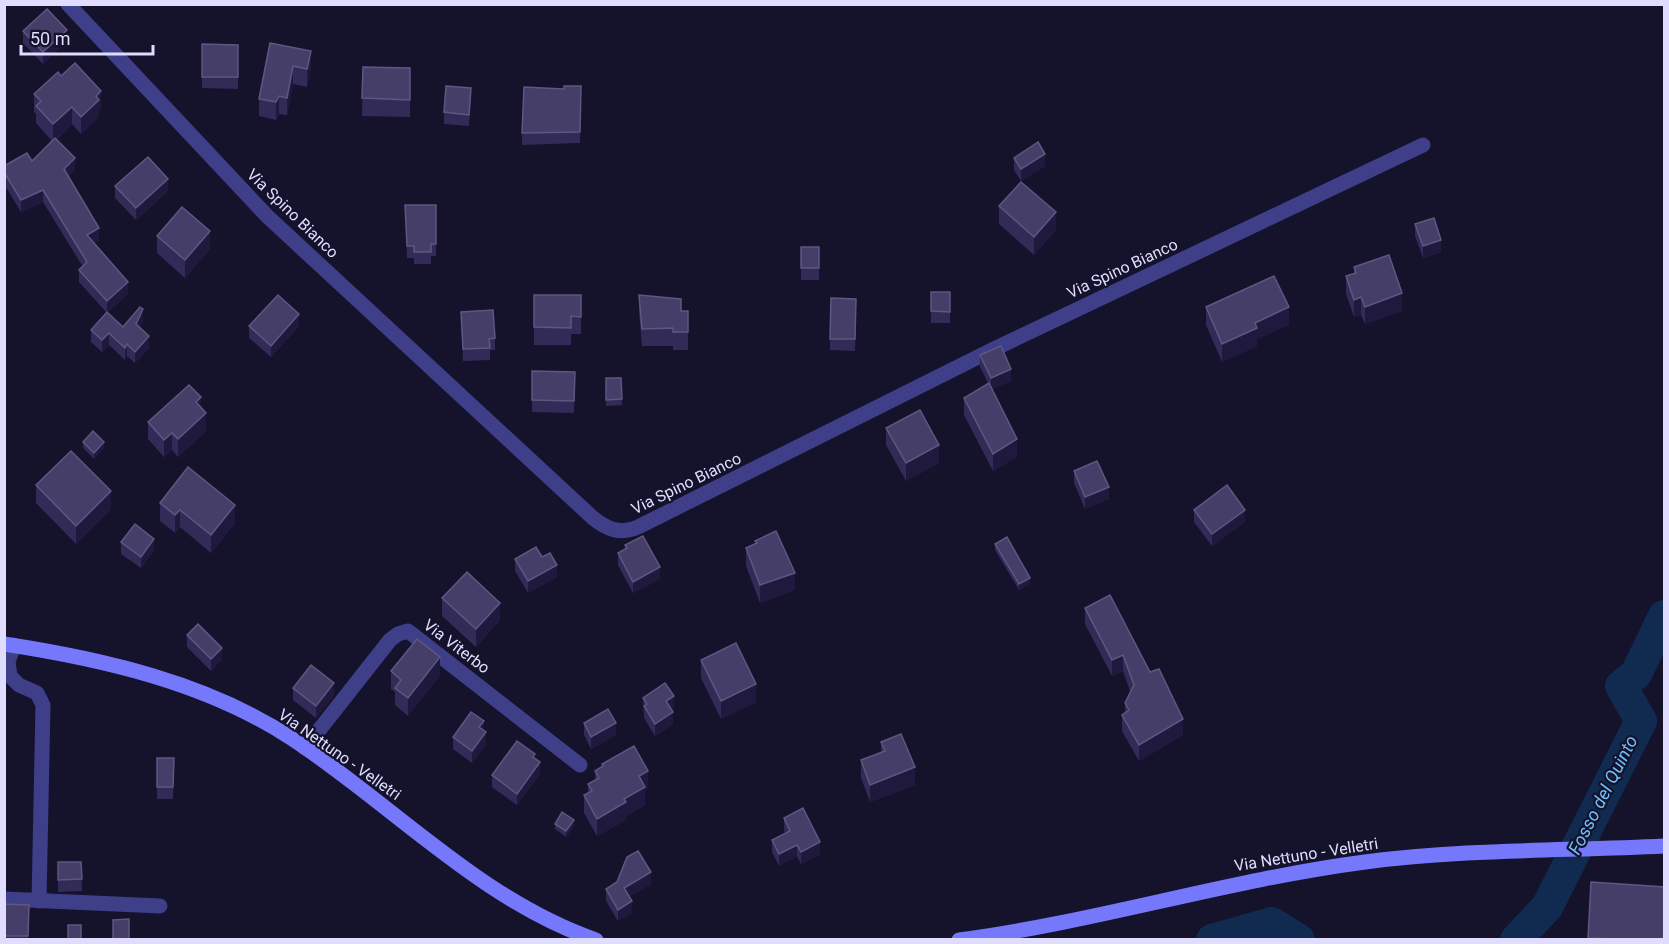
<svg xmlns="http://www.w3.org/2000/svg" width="1669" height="944" font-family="Roboto,sans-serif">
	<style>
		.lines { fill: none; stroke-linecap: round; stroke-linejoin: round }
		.river { stroke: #112b50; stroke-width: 32 }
		.street { stroke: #3e3f88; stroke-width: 15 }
		.secondary { stroke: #7678fb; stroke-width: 15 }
		.wall { fill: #322b58 }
		.shaded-wall { fill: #1f193e }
		.building { fill: #453e69; stroke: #5d5781; stroke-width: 1.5 }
		.labels { text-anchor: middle; stroke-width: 4.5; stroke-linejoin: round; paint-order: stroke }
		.street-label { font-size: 16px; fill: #dfdcfe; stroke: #15122b }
		.water-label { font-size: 18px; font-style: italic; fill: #6dc0fb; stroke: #15122b }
	</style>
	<rect width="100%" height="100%" fill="#15122b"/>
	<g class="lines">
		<!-- river -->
		<g class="river">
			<path d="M1212,940L1272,923L1299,940"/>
			<path d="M1516,940L1547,907L1641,721L1621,686L1636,674L1664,616"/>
		</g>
		<!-- street -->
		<g class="street">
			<path d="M68,4L267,216L593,518C607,529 620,535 638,527L994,349L1423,145"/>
			<path d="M14,645L8,662L10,676L19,685L37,693L43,705L39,901"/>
			<path d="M305,748L390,640L398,634L408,631L580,765"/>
			<path d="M4,899L160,906"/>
		</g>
		<!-- secondary -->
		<g class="secondary">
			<path d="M4,644C103,659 207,683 291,738C392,804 480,900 596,940"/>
			<path d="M959,940C1095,922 1228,880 1365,862C1464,849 1565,851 1664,846"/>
		</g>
	</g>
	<!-- wall -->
	<g class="wall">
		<path d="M23,31L67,41L43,64L23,43Z"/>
		<path d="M270,43L311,68L307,87L293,84L287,115L279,114L276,120L259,116V99Z"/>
		<path d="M202,44L238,45V89L202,88Z"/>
		<path d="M363,67L410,68V117L362,116Z"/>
		<path d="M61,76L101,109L99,111V117L81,134L72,124L57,139L75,169L68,177L99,240L94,243L128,294L107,313L79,282V270L83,267L43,202L21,212L4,184V166L32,161L52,141L36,123V114L34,112V94Z"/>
		<path d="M581,86L580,143L522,145V133L564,89Z"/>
		<path d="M471,100L469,126L444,124V112Z"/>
		<path d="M1014,158L1045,166L1021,181L1014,170Z"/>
		<path d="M115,186L168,191L136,220L115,198Z"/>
		<path d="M405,205H436V256H431V264H414V258H407Z"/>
		<path d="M999,206L1056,230L1034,255L999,224Z"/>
		<path d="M1415,224L1441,252L1423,258L1415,236Z"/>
		<path d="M157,236L210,249L185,278L157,253Z"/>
		<rect x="801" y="247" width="18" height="33"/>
		<path d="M1354,267L1402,311L1365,324L1361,315L1354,317L1346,294V276L1354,273Z"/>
		<rect x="931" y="292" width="19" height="31"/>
		<path d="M534,295H581V334H571V345H534Z"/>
		<path d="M639,295L681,311H688V350H673V346H642L639,312Z"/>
		<path d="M1206,307L1289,325L1257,339V346L1222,362L1206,325Z"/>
		<path d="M856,311L855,351L830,350V339Z"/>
		<path d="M461,312L495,338V350H490V360L463,361Z"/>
		<path d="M143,321L140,327L149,348L135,363L127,356L125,360L109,345L102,352L91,342V330L123,327Z"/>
		<path d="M249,326H299L271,357L249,338Z"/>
		<path d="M980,355L1011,381L992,389L1017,457L993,471L964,415V398L988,383L980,367Z"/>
		<path d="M532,371L575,372L574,413L532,412Z"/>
		<path d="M606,378H621L622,405L606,406Z"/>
		<path d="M201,407L206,431L178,457L172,450L164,457L148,439V422Z"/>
		<path d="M886,428L939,463L906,481L886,445Z"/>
		<path d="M83,442L104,448L94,459L83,448Z"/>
		<path d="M1074,471L1109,499L1085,509L1074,483Z"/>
		<path d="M36,485L111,509L76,544L36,503Z"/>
		<path d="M160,503L235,523L211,553L180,527L175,533L160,521Z"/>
		<path d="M1194,510L1245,522L1212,546L1194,522Z"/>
		<path d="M755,541L795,590L760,603L746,566V548L755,544Z"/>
		<path d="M121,542L154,551L141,568L121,554Z"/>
		<path d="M995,544L1030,584L1019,590L995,550Z"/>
		<path d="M625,545L660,579L633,593L618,565V553L625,549Z"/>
		<path d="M542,557L557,577L528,593L515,571V559Z"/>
		<path d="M442,598L500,620L476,647L442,616Z"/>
		<path d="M1085,608L1150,672L1183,735L1139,761L1122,731V715L1125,713V703L1130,691L1123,671L1112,676L1085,624Z"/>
		<path d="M187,635L222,659L211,671L187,647Z"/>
		<path d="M701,660L756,702L721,719L701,678Z"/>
		<path d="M391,671L440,675L408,716L395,705V692L391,689Z"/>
		<path d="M293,688L334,695L316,718L293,700Z"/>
		<path d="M643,698L674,708L671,710L673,724L655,736L644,718Z"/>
		<path d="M584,723L616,735L591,749L584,735Z"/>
		<path d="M453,737L486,744L472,763L453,749Z"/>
		<path d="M881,742L915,785L870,802L861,778V760L881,752Z"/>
		<path d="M157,758H174L173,799H157Z"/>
		<path d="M535,759L540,774L517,805L492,787V775Z"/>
		<path d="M602,764L648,788L645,790V805L626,816V820L597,836L584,813V795L588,793V784L595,780V771L602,767Z"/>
		<path d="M784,818L820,854L801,864L797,856L779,866L772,852V840L785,833L784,830Z"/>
		<path d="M555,824L574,826L566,837L555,829Z"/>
		<path d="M58,862H81L82,891L58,892Z"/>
		<path d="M1591,882L1665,939H1588Z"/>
		<path d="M651,884L630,896L632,913L618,921L606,901V889Z"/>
		<path d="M4,904L29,905L28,939H4Z"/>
	</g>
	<!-- shaded-wall -->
	<g class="shaded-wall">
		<path d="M67,30V41L43,64V52Z"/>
		<path d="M311,51V68L307,87V69Z"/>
		<path d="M293,66V84L287,115V98Z"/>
		<path d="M471,88V100L469,126V115Z"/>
		<path d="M101,91V109L99,111V117L81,134V117L96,96Z"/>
		<path d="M279,96V114L276,120V102Z"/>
		<path d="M72,107V124L53,142V124Z"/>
		<path d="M1045,154V166L1021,181V169Z"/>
		<path d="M75,158V169L64,181V169Z"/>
		<path d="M168,179V191L136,220V208Z"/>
		<path d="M43,190V202L21,212V200Z"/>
		<path d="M1056,212V230L1034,255V237Z"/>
		<path d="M99,228V240L87,247V235Z"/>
		<path d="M210,231V249L185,278V260Z"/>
		<path d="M1441,240V252L1423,258V246Z"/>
		<path d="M128,282V294L107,313V301Z"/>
		<path d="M1402,293V311L1365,324V307Z"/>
		<path d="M1361,297V315L1354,317V300Z"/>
		<path d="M1289,307V325L1257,339V346L1222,362V344L1255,323Z"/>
		<path d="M143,309V321L136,336V324Z"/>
		<path d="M299,314V326L271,357V346Z"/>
		<path d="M109,333V345L102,352V340Z"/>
		<path d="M149,336V348L135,363V352Z"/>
		<path d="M127,344V356L125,360V348Z"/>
		<path d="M1011,369V381L991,390V378Z"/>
		<path d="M201,397V415L196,402Z"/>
		<path d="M206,413V431L178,457V439Z"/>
		<path d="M172,433V450L164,457V440Z"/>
		<path d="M1017,439V457L993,471V454Z"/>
		<path d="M104,442V448L94,459V453Z"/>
		<path d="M939,445V463L906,481V463Z"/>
		<path d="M1109,487V499L1085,509V497Z"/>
		<path d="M111,491V509L76,544V526Z"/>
		<path d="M235,505V523L211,553V535Z"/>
		<path d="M180,510V527L175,533V515Z"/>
		<path d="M1245,510V522L1212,546V534Z"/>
		<path d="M154,539V551L141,568V557Z"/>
		<path d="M557,565V577L528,593V581Z"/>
		<path d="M660,567V579L633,593V582Z"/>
		<path d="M795,573V590L760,603V585Z"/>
		<path d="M1030,578V584L1019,590V584Z"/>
		<path d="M500,603V620L476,647V629Z"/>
		<path d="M222,648V659L211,671V659Z"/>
		<path d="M1123,655V671L1112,676V660Z"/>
		<path d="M440,657V675L408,716V698Z"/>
		<path d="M334,683V695L316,718V706Z"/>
		<path d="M756,684V702L721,719V701Z"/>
		<path d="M674,696V708L666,713V701Z"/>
		<path d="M673,712V724L655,736V724Z"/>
		<path d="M1183,719V735L1139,761V745Z"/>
		<path d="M484,721V733L479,727Z"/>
		<path d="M616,723V735L591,749V737Z"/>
		<path d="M486,732V744L472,763V751Z"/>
		<path d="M540,762V774L517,805V794Z"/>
		<path d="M915,767V785L870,802V785Z"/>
		<path d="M648,771V788L645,790V805L626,816V820L597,836V819L624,799L639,776Z"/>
		<path d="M574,820V826L566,837V831Z"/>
		<path d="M820,842V854L801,864V852Z"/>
		<path d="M797,845V856L779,866V854Z"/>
		<path d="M651,872V884L624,900V888Z"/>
		<path d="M632,901V913L618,921V910Z"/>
	</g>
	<!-- building -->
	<g class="building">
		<path d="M47,9L67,30L43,52L23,31Z"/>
		<path d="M270,43L311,51L307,69L293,66L287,98L279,96L276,102L259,99Z"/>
		<path d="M202,44L238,45V77H202Z"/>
		<path d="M75,63L101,91L96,96L99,100L81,117L72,107L53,124L36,106L41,101L34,94L58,72L61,76Z"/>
		<path d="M363,67L410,68V100L362,98Z"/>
		<path d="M446,86L471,88L469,115L444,112Z"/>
		<path d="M564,86H581L580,132L522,133L524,87L564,89Z"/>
		<path d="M55,138L75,158L64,169L99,228L87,235L128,282L107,301L79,270L87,262L43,190L21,200L4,172V166L27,153L32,161Z"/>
		<path d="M1038,142L1045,154L1021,169L1014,158Z"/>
		<path d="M148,157L168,179L136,208L115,186Z"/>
		<path d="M1021,182L1056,212L1034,237L999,206Z"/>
		<path d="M405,205H436V244H431V252H414V246H407Z"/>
		<path d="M182,207L210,231L185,260L157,236Z"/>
		<path d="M1434,218L1441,240L1423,246L1415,224Z"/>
		<rect x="801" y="247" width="18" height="21"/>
		<path d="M1389,255L1402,293L1365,307L1361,297L1354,300L1346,276L1356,273L1354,267Z"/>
		<path d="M1274,276L1289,307L1255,323L1257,328L1222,344L1206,307Z"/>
		<path d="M931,292H950V312L931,311Z"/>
		<path d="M278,295L299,314L271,346L249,326Z"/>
		<path d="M534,295H581V317L571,316V328L534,327Z"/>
		<path d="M639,295L681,299V311H688V332H673V328L642,329Z"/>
		<path d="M831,298L856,299L855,339H830Z"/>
		<path d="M140,307L143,309L136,324L149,336L135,352L127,344L125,348L109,333L102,340L91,330L107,312L123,327Z"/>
		<path d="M493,310L495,338L489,339L490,348L463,349L461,312Z"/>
		<path d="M1001,346L1011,369L991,378L980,355Z"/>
		<path d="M532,371L575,372L574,401L532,400Z"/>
		<path d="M606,378H621L622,399L606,400Z"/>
		<path d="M989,383L1017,439L993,454L964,398Z"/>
		<path d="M189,385L201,397L196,402L206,413L178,439L172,433L164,440L148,422Z"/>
		<path d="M920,410L939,445L906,463L886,428Z"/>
		<path d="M93,431L104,442L94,453L83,442Z"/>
		<path d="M71,451L111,491L76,526L36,485Z"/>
		<path d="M1097,461L1109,487L1085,497L1074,471Z"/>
		<path d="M188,467L235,505L211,535L180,510L175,515L160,503Z"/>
		<path d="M1227,485L1245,510L1212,534L1194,510Z"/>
		<path d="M135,524L154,539L141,557L121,542Z"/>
		<path d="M776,531L795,573L760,585L746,548L757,543L755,541Z"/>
		<path d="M643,536L660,567L633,582L618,553L627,548L625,545Z"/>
		<path d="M1007,537L1030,578L1019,584L995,544Z"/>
		<path d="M536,547L542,557L550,553L557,565L528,581L515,559Z"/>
		<path d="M467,572L500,603L476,629L442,598Z"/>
		<path d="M1110,595L1150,672L1159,669L1183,719L1139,745L1122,715L1129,710L1125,703L1134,685L1123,655L1112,660L1085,608Z"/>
		<path d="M198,624L222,648L211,659L187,635Z"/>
		<path d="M417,639L440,657L408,698L395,688L401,680L391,671Z"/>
		<path d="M736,643L756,684L721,701L701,660Z"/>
		<path d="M311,665L334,683L316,706L293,688Z"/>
		<path d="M665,683L674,696L666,701L673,712L655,724L644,706L647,704L643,698Z"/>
		<path d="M608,709L616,723L591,737L584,723Z"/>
		<path d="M471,712L484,721L479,727L486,732L472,751L453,737Z"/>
		<path d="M901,734L915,767L870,785L861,760L885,751L881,742Z"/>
		<path d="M517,741L535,754L533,757L540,762L517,794L492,775Z"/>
		<path d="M634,746L648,771L639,776L645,787L624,799L626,802L597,819L584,795L592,791L588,784L599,778L595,771L603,766L602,764Z"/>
		<path d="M157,758H174L173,787H157Z"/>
		<path d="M803,808L820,842L801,852L797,845L779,854L772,840L790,831L784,818Z"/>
		<path d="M562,812L574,820L566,831L555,824Z"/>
		<path d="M638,851L651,872L624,888L632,901L618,910L606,889L617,882L627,857Z"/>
		<path d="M58,862H81L82,879L58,880Z"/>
		<path d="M1591,882L1665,887V939H1615L1588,938Z"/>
		<path d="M4,904L29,905L28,936H4Z"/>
		<path d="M129,919V939H113V920Z"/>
		<rect x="68" y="925" width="13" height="14"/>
	</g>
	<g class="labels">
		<!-- street labels -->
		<g class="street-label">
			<text transform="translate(293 213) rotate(44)" y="6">Via Spino Bianco</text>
			<text transform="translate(1122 268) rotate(-25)" y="6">Via Spino Bianco</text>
			<text transform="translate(686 483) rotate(-26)" y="6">Via Spino Bianco</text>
			<text transform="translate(457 646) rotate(37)" y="6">Via Viterbo</text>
			<text transform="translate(340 754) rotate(35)" y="6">Via Nettuno - Velletri</text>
			<text transform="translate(1306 854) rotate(-9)" y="6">Via Nettuno - Velletri</text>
		</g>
		<!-- water labels -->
		<g class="water-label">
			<text transform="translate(1603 795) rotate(-63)" y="6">Fosso del Quinto</text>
		</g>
	</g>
	<!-- border -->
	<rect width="1669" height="944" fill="none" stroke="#dfdcfe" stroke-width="12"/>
	<!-- scale -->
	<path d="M21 45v9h132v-9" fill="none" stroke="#dfdcfe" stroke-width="3"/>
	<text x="30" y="45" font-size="18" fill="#dfdcfe" stroke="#15122b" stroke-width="4.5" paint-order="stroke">50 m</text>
</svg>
